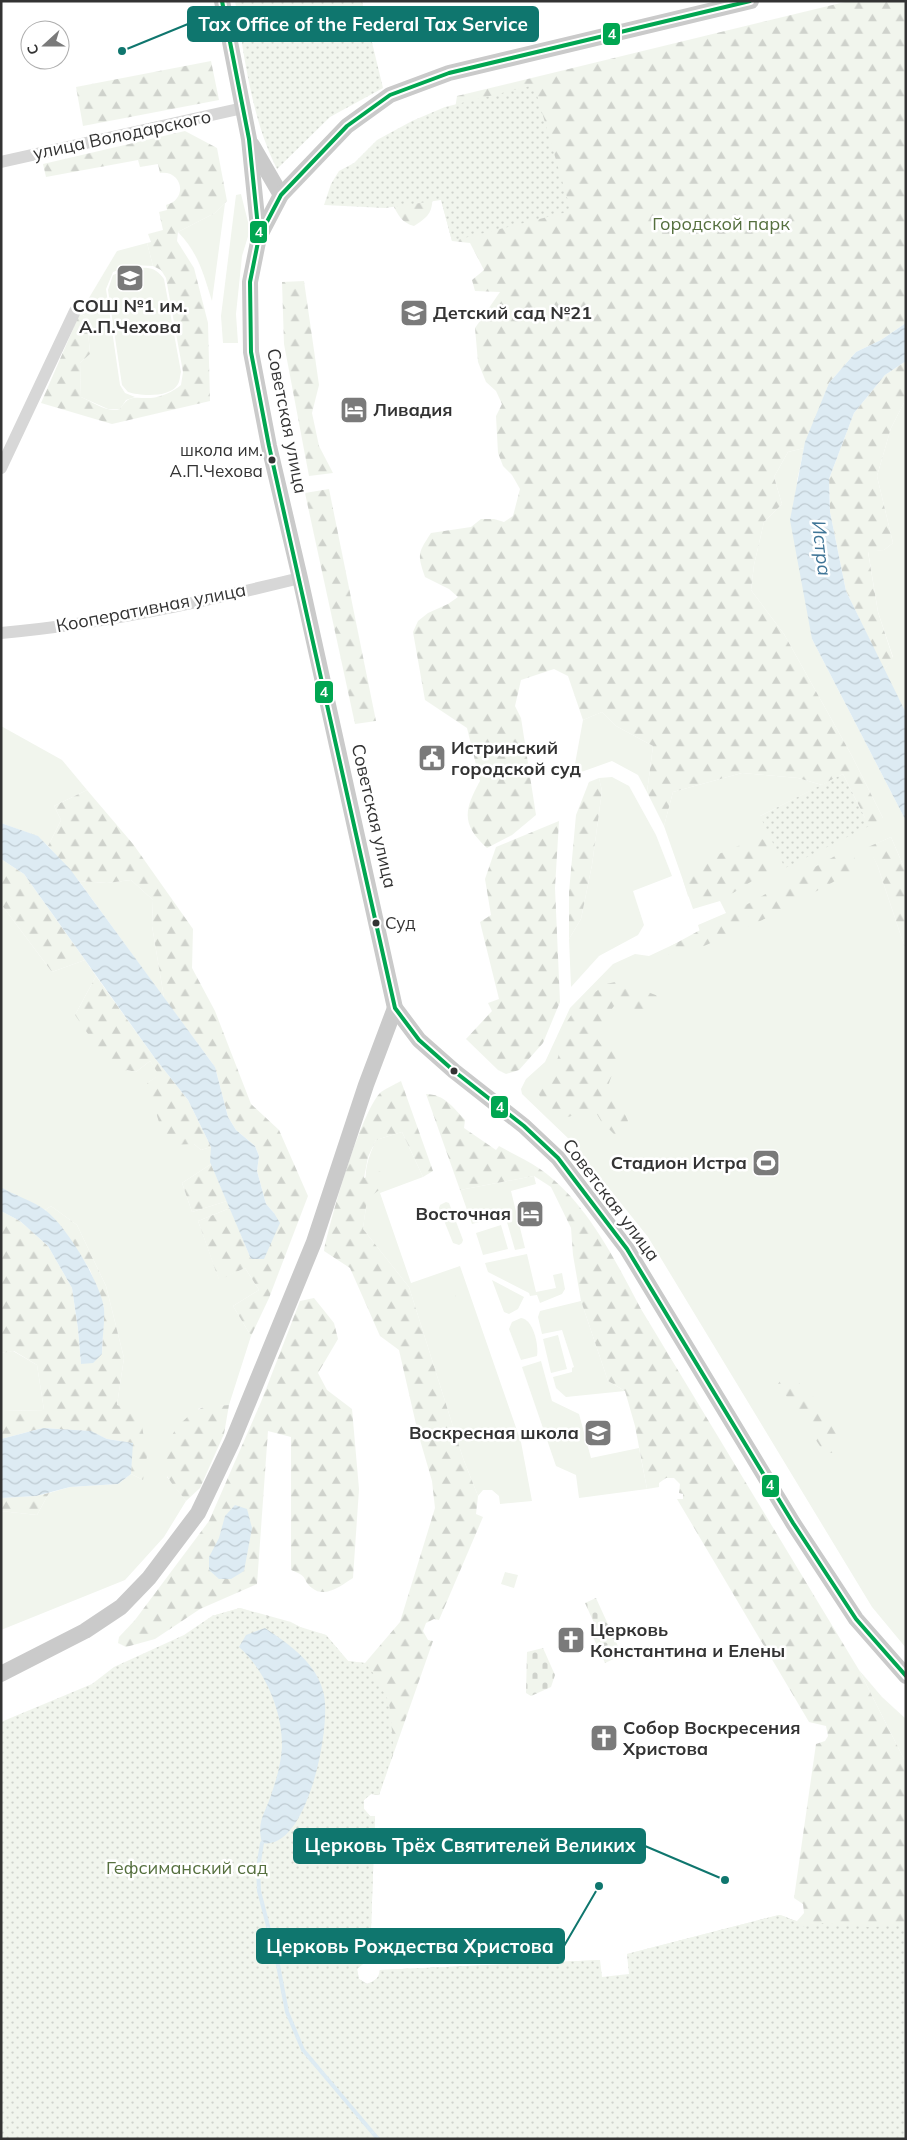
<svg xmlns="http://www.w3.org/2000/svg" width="907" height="2140" font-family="Mulish,sans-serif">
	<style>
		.grass { fill: #f1f5ed }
		.forest { fill: url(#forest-firs) }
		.cemetery { fill: url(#cemetery-stones) }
		.park { fill: url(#park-dots) }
		.water { fill: url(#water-waves) }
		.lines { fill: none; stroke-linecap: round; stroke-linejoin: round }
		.stream { stroke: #ddebf3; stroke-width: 4 }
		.minor { stroke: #d7d7d7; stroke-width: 12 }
		.major { stroke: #cacaca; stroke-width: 16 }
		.bus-1-casing { stroke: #fff; stroke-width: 8 }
		.bus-1 { stroke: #00a651; stroke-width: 4 }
		.bus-dot { fill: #333; stroke: #fff; stroke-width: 2 }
		.labels { text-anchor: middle; stroke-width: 5; stroke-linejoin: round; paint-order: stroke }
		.bus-label { font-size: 17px; fill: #333; stroke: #fff; text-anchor: end }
		.street-label { font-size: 18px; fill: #333; stroke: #fff }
		.park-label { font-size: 18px; fill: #56703f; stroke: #fff }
		.poi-label { font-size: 18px; font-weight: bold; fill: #333; stroke: #fff; text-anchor: start }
		.water-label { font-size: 19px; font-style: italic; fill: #3f7597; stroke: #fff }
		.leader { fill: none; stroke: #0f766e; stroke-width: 2 }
		.callout-dot { fill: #0f766e; stroke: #fff; stroke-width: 2 }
		.callout { fill: #0f766e; stroke: #0f766e; stroke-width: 2 }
		.callout-label { font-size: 19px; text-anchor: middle; font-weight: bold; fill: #fff }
		.line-badge { stroke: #fff; stroke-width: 2 }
		.badge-label { font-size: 14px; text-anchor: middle; font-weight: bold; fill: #fff }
	</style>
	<defs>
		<pattern id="forest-firs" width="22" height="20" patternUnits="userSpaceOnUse" patternTransform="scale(1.25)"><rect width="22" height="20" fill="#f1f5ed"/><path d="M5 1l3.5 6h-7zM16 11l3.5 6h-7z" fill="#cfd2cc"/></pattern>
		<pattern id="cemetery-stones" width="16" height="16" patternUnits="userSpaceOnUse" patternTransform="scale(1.25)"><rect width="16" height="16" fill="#f1f5ed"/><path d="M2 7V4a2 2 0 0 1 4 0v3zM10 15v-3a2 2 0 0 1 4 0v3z" fill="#cfd2cc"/></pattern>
		<pattern id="park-dots" width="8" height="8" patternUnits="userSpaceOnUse" patternTransform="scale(1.25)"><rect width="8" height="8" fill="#f1f5ed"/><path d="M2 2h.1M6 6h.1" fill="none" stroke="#cfd2cc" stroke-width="1.8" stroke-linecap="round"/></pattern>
		<pattern id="water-waves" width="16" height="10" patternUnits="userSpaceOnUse" patternTransform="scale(1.25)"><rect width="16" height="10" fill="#ddebf3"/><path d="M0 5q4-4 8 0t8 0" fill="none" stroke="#becad1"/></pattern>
	</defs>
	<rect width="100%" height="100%" fill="#fff"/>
	<!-- grass -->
	<g class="grass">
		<path d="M241,194L250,230L242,256L236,314L238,343H223L221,316L236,195Z"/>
		<path d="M225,203L212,301C203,273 199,254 178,232L215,213Z"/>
		<path d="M147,243L153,266L132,265L113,272L106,289L120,385L125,393L135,397L126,400L120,409H108L81,397L80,363L90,354L87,318L80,313L117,251Z"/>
		<path d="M131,268C147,268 154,265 164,279L181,372C180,375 180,381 178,384C171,398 140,396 128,392L122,385L108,290L113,275Z"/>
		<path d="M906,399V713L884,670L893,657L878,612L868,551L884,550L893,543L877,476L891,428Z"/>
		<path d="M804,448L797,481L812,639L906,821V872L891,837L869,847L878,867L906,951V1648L872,1607L648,1237L572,1142L522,1094L521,1089L526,1079L545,1062L570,1008L613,964L635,954L649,956L700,932L698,925L726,913L720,901L693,909L664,826L673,792L742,773L798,778L822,785L760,816L883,818L852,756L784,634L751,590L754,565L764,522L782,504L774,477L788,452Z"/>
		<path d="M602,712L616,726L653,746L647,792L638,775L612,761L573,775L583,720Z"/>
		<path d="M1,726L62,760L87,790L54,806L61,820L48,846L37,836L1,823Z"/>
		<path d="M612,777L629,786L656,835L672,876L633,891L644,925L638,935L599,956L571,987L569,939L581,919L592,865L602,791L599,778Z"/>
		<path d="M131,880L153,900L152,926L164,998L79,881L107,883Z"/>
		<path d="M1,904L52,972L85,960L96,976L75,1015L127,1070L136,1072L150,1061L160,1075L147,1083L194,1144L201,1150L211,1147V1164L182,1183L192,1212L227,1201L230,1208L198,1221L219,1279L245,1268L259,1290L233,1306L251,1336L229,1405L199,1408L167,1477L186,1501L164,1537L125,1580L1,1630V1511L37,1515L49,1493L70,1487L118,1484L131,1474L143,1480L117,1405L124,1358L106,1286L77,1225L51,1206L45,1210L12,1195L1,1187Z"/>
		<path d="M402,1132L423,1177L380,1193L411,1283L460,1266L521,1442L532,1501L500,1504L499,1496L492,1490H483L478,1496L463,1458L409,1287L363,1229C364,1218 367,1207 366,1197C365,1171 365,1165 376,1140Z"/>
		<path d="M534,1176L536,1184L511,1191L525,1248L515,1250L505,1215L472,1224L460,1190Z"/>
		<path d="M446,1202L449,1203L463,1240L462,1243L459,1245L453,1243L439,1208L440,1205Z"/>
		<path d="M501,1225L508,1249L483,1255L476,1233Z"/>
		<path d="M527,1254L536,1292L556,1288L553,1275L562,1273L565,1289L562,1294L540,1303L537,1295L530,1296L529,1293L488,1272L485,1263Z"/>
		<path d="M492,1280L524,1297L518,1309L509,1314L504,1312Z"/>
		<path d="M581,1301L608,1381L625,1391L566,1397L556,1388L553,1377L572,1372V1368L574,1367L562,1330L542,1334L538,1317L540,1311Z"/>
		<path d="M521,1318C533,1319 539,1345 537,1356L521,1360L509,1329L512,1322Z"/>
		<path d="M558,1335L567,1369L551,1373L543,1339Z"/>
		<path d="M13,1351L37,1365L44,1410L1,1411V1353Z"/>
		<path d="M541,1361L552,1401L579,1414L591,1458L639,1448L647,1489L579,1498L576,1475L556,1466L522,1367Z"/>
		<path d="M505,1572L518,1575L514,1588L501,1584Z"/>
		<path d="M859,1670L882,1697L906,1719V1763Z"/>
	</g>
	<!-- forest -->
	<g class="forest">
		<path d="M849,1H906V323L881,340L856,352L829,383L804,448L788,452L774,477L782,504L764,522L754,565L751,590L784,634L852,756L883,818L869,826L843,774L822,785L798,778L742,773L673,792L664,826L647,792L653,746L616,726L602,712L583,720L568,676L554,669L521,680L515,706L521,718L536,815L512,835L487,848C461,824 464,810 480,781L467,728L425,700L413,632L418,621L428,613L448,604L458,597L449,589L425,577C417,554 418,553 431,533L471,527L481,519H494L504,522L513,516L520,489L512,475L503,466L498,453L496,416L502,404L496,391L486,382L478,362L475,328L500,292L475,291L472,280L484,270L470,243L452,241L441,200L457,96Z"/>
		<path d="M211,61L219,100L83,126L76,87Z"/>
		<path d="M185,131L217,148L227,201L215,213L178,232L177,241L194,268L208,323L210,401L112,424L41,403L80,313L87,318L90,354L80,363L81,397C93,402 107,413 120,409C130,393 135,399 151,398C161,397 173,392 181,385L183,372L166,278L161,270L153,266L147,243L151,242L148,234L163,230L159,212L167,210L166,205C188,200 183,170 160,173L158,164L140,167L138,160L46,177L43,164Z"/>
		<path d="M433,192C432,212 431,215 414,226C402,223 398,215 393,205Z"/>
		<path d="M304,281L319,385L312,413L319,446L333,473L309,476L284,344L282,282Z"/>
		<path d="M906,361V399L891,428L877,476L893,543L884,550L868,552L878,612L893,658L884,670L846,591L830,512L829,479L854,413L885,375Z"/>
		<path d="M329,489L376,721L355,724L305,493Z"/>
		<path d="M599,778L602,791L592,865L581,919L569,939V892L576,815L589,782Z"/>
		<path d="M87,790L133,844L193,929L192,968L215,1011L251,1104L279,1130L308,1196L269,1298L251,1336L233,1306L259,1290L245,1268L219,1280L198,1221L230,1208L251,1259L274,1213L266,1204L257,1171L259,1156L255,1146L236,1130L228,1117L215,1067L164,998L152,926L153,900L131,880L107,883L79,881L48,846L61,820L54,806Z"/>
		<path d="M559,821L555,888L560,1002L543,1043L519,1070L506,1074L498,1070L466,1039L492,1011L488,1003L499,999L480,922L491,915L485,879L496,847Z"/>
		<path d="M891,837L906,872V951L878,867L868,847Z"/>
		<path d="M762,839L774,846L768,871L733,893L698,903L688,896L683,880L692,865L738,846Z"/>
		<path d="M854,854L856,867L846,875L771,916L677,958L668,954L671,946L835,856Z"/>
		<path d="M1,859L24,874L85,960L52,972L1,904Z"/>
		<path d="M96,976L154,1057L188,1100L211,1147L201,1150L194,1144L166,1145L147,1083L159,1075L150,1061L136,1072L127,1070L116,1075L75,1015Z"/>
		<path d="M620,981L658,996L660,1002C645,1025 632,1007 614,1006C607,1016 588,1033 601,1044C606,1048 613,1051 618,1055C616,1070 607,1082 607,1094L622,1108L628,1121L625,1127L616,1136L601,1121L595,1111H587L568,1117C550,1109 529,1097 541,1075L554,1070L563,1041L564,1026L578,1005L606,984Z"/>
		<path d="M401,1081L433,1171L423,1177L402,1132L376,1140L368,1157L364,1178L380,1171L386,1185L367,1199L363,1229L409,1287L463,1458L478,1496L476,1514L483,1517L439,1620L434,1619L426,1623L423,1631L428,1640L433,1641L379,1795L371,1794L364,1800V1809L370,1816H375L370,1958L357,1969L359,1979L367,1984C375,1981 379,1978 380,1970L600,1960L495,2139L212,1956V1616L240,1608L291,1622L304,1629L326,1635L348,1661L365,1663L400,1622L435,1508L432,1481L418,1433L399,1350L380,1336L350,1268L324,1251C330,1220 361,1111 381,1092C387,1088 395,1084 401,1081Z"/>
		<path d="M426,1094C444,1094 454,1108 465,1120L464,1128L496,1150L499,1146C513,1154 527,1160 540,1169C587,1202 615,1260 641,1309L859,1670L906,1763V1948L634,1998L627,1954L779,1915C786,1916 790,1920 797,1921L804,1913L803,1904L794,1898L816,1744L825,1741L828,1736L826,1726L809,1722L677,1499H683V1494L679,1493L680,1484L674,1478H666L659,1483V1487L647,1489L635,1426L625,1391L608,1381L581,1301L573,1255L571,1228L551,1187L534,1176L460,1190Z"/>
		<path d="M211,1164L227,1201L192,1212L182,1183Z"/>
		<path d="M51,1206L77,1225L106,1286L124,1358L117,1405L140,1414L147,1456L143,1480L131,1474L132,1443L107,1439L90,1431L43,1428L1,1439V1411L44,1410L37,1365L14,1351L1,1353V1211L20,1221L48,1246L72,1288L78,1329L81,1364L102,1354L104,1307L90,1270L65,1232L45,1210Z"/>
		<path d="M452,1285L454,1289L445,1293L446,1296L455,1293L456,1297L441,1303L437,1290Z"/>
		<path d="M314,1298L334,1323L338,1339L318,1373L327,1390L352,1409L359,1489L353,1578C342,1585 325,1599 312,1588C301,1579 310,1577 291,1570V1437L268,1431L257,1584L200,1609L155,1639L126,1647L118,1643L119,1637L135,1620L209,1521L261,1402L300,1301Z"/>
		<path d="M789,1375C800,1382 833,1415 836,1426C839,1434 838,1446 833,1453L824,1452L778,1384L783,1377Z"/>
		<path d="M229,1405L224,1434L200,1488L186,1501C180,1493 172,1485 167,1476C155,1452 178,1420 199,1409C206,1405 221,1406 229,1405Z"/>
		<path d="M49,1493L37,1515L1,1511V1498L36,1496Z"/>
	</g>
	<!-- cemetery -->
	<g class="cemetery">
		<path d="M596,1598L622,1655L605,1663L593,1637L599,1634L585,1603Z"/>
		<path d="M543,1648L555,1675L551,1687L531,1696L526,1693L527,1652Z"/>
	</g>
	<!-- park -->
	<g class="park">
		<path d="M235,1H362L383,88L330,117L277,169C251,117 245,59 235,1Z"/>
		<path d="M534,85L571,211L452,241L441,200L385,208L324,205L331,184L339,171L354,163L377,140L412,121L445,107Z"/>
		<path d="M843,774L869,826L785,868L760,816Z"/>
		<path d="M240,1608L326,1635L348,1661L365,1663L373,1673L389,1702L394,1750L379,1795L371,1794L364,1800V1809L370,1816H375L370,1958L357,1969L359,1979L367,1984C375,1981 379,1978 380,1970L600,1960L602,1977L629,1974L627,1954L779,1915C786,1916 790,1920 797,1921L800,1927L822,1923L869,1927L906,1925V2139H1V1722L92,1684L114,1667L184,1635L212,1616Z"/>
	</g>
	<!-- water -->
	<g class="water">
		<path d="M906,323V361L885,375L854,413L829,479L830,512L846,591L906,713V821L812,639L790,520L805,442L829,383L856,352L881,340Z"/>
		<path d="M1,823L38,836L70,869L215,1067L228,1117L236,1130L255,1146L259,1156L257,1171L266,1204L274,1213L280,1223L264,1259H251L210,1162L211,1147L188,1100L154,1057L24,874L1,859Z"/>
		<path d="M1,1187C15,1196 32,1200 45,1210C66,1225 100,1282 104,1308C105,1322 102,1339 102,1354L93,1363L81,1364L78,1329L72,1288L48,1246L20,1221L1,1211Z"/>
		<path d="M43,1428L91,1431L107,1439L133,1443L131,1474L118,1484L70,1487L36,1496L1,1498V1439Z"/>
		<path d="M235,1505L247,1509L252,1528L244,1571L231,1579H219L209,1570V1557L219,1538L225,1516Z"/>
		<path d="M265,1628C290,1645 318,1664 324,1695C331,1728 307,1852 262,1843C256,1820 266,1813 272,1792C277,1778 281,1763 282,1747C283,1712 265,1670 239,1647L246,1635Z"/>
	</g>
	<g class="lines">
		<!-- stream -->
		<path class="stream" d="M262,1843L258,1868L259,1891L278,1965L287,2012L303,2050L378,2139"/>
		<!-- minor -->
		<g class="minor">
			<path d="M1,162L243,108"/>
			<path d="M1,468L75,311"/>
			<path d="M1,633C102,624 202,602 300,578"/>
		</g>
		<!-- major -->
		<g class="major">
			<path d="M222,1L249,139L259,237L250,282L251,352L269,446L300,578L395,1008L419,1040L454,1071L524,1126L558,1158L627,1249L793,1523L856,1619L906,1676"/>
			<path d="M252,145L281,195"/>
			<path d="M259,237L281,195L347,126L390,95L449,73L751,1"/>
			<path d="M1,1674L85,1631L121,1607L149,1578L198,1513L232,1442L314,1242L366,1085L395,1008"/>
		</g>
		<defs>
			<g id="bus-1">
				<path d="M222,1L249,139L259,237L250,282L251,352L269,446L395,1008L419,1040L454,1071L524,1126L558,1158L627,1249L793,1523L856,1619L906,1676"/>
				<path d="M259,237L281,195L347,126L390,95L449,73L750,1"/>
			</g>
		</defs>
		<!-- bus-1 casing -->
		<use href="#bus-1" class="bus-1-casing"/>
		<!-- bus-1 -->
		<use href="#bus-1" class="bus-1"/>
	</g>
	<!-- icons -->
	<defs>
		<symbol id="school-square" viewBox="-11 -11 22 22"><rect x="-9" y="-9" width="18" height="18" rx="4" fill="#7a7a7a" stroke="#fff"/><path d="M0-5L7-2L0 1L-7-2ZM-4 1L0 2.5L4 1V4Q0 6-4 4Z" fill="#fff"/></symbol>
		<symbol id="hotel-square" viewBox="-11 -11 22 22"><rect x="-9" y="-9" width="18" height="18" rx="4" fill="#7a7a7a" stroke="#fff"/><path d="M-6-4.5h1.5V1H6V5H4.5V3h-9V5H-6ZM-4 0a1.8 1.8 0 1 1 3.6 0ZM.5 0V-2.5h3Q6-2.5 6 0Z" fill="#fff"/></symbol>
		<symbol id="civic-square" viewBox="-11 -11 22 22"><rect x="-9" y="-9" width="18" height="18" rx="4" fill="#7a7a7a" stroke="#fff"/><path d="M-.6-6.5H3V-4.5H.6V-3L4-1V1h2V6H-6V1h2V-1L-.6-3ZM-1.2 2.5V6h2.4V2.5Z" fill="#fff"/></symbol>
		<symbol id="stadium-square" viewBox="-11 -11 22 22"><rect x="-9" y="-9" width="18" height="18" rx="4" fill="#7a7a7a" stroke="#fff"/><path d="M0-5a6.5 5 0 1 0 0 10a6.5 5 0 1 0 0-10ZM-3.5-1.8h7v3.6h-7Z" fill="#fff"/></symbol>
		<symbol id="church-square" viewBox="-11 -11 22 22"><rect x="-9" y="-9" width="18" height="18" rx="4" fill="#7a7a7a" stroke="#fff"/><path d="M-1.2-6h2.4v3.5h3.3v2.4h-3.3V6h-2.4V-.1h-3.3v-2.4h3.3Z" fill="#fff"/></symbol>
	</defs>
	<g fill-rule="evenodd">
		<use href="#school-square" x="114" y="262" width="32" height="32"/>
		<use href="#school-square" x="398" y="297" width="32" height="32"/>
		<use href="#hotel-square" x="338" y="394" width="32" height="32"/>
		<use href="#civic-square" x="416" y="742" width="32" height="32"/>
		<use href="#stadium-square" x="750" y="1147" width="32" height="32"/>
		<use href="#hotel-square" x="514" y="1198" width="32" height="32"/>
		<use href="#school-square" x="582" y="1417" width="32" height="32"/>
		<use href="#church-square" x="555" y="1624" width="32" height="32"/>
		<use href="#church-square" x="588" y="1722" width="32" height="32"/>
	</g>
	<!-- markers -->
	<g class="bus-dot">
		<circle cx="272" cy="460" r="4.5"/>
		<circle cx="376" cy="923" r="4.5"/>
		<circle cx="454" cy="1071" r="4.5"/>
	</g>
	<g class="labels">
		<!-- bus labels -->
		<g class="bus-label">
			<text x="263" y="456">школа им.<tspan x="263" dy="21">А.П.Чехова</tspan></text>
			<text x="385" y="929" text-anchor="start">Суд</text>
		</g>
		<!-- street labels -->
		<g class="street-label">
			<text transform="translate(122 135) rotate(-12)" y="6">улица Володарского</text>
			<text transform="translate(287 421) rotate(79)" y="6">Советская улица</text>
			<text transform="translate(151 608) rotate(-11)" y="6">Кооперативная улица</text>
			<text transform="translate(374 816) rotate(77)" y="6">Советская улица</text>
			<text transform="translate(611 1200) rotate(53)" y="6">Советская улица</text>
		</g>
		<!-- park labels -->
		<g class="park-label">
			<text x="721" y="230">Городской парк</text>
			<text x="187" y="1874">Гефсиманский сад</text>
		</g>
		<!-- poi labels -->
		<g class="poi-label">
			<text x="130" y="312" text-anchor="middle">СОШ №1 им.<tspan x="130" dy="21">А.П.Чехова</tspan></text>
			<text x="433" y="319">Детский сад №21</text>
			<text x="373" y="416">Ливадия</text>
			<text x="451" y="754">Истринский<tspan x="451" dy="21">городской суд</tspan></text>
			<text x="747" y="1169" text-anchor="end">Стадион Истра</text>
			<text x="511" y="1220" text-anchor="end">Восточная</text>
			<text x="579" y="1439" text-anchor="end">Воскресная школа</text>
			<text x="590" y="1636">Церковь<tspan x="590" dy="21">Константина и Елены</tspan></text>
			<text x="623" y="1734">Собор Воскресения<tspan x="623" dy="21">Христова</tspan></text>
		</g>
		<!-- water labels -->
		<g class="water-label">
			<text transform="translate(822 548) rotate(83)" y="7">Истра</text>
		</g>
	</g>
	<!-- callouts -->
	<path class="leader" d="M122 51L188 24M725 1880L645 1846M599 1886L564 1946"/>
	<g class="callout-dot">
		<circle cx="122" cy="51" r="5"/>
		<circle cx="725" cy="1880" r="5"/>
		<circle cx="599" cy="1886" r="5"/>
	</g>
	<g class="callout">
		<rect x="188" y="7" width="350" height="34" rx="5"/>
		<rect x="294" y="1829" width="351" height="34" rx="5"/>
		<rect x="257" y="1929" width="307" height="34" rx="5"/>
	</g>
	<g class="callout-label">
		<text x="363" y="31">Tax Office of the Federal Tax Service</text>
		<text x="470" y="1852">Церковь Трёх Святителей Великих</text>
		<text x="410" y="1953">Церковь Рождества Христова</text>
	</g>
	<g class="line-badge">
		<rect x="602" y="22" width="19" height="24" rx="5" fill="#00a651"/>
		<rect x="249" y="220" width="19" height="24" rx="5" fill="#00a651"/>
		<rect x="314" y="680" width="20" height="24" rx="5" fill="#00a651"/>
		<rect x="490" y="1095" width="19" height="24" rx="5" fill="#00a651"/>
		<rect x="761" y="1474" width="19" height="24" rx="5" fill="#00a651"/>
	</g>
	<g class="badge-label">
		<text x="612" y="39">4</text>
		<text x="259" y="237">4</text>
		<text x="324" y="697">4</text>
		<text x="500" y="1112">4</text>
		<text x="770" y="1490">4</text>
	</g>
	<!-- border -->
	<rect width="907" height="2140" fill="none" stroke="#333333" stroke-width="5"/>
	<!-- north arrow -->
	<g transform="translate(45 45) rotate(249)"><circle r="24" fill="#ffffff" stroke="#adadad"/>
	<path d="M0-4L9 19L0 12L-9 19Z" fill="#7a7a7a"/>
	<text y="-8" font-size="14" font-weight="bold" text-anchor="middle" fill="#333333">С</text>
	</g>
</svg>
